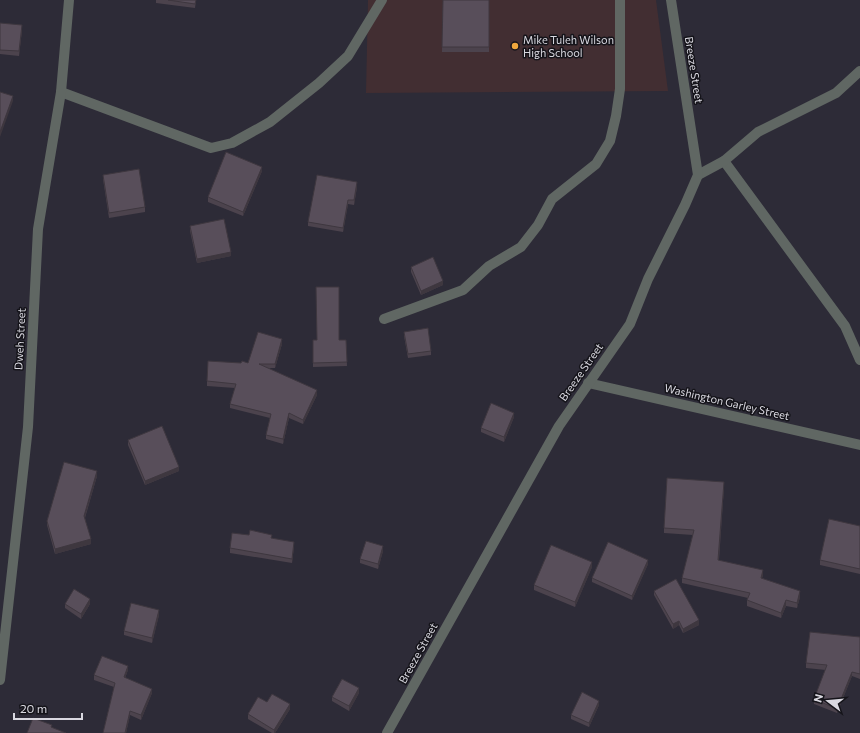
<svg xmlns="http://www.w3.org/2000/svg" width="860" height="733" font-family="Commissioner,sans-serif">
	<style>
		.education { fill: #422e32 }
		.lines { fill: none; stroke-linecap: round; stroke-linejoin: round }
		.minor { stroke: #606763; stroke-width: 10 }
		.wall { fill: #4c434d }
		.shaded-wall { fill: #3e373f }
		.building { fill: #584e5a; stroke: #3e373f }
		.poi-dot { fill: #efa73d; stroke: #15141a; stroke-width: 1.5 }
		.labels { text-anchor: middle; stroke-width: 3; stroke-linejoin: round; paint-order: stroke }
		.poi-label { font-size: 11px; fill: #d9d8e0; stroke: #15141a; text-anchor: start }
		.street-label { font-size: 11px; fill: #d9d8e0; stroke: #15141a }
	</style>
	<rect width="100%" height="100%" fill="#2d2b37"/>
	<!-- education -->
	<path class="education" d="M368,0H656L668,91L366,93Z"/>
	<g class="lines">
		<!-- minor -->
		<g class="minor">
			<path d="M61,92L211,148L232,143L270,122L319,83L348,56L382,0"/>
			<path d="M724,161L845,326L860,360"/>
			<path d="M698,175L724,161L758,132L836,93L860,71"/>
			<path d="M384,319L463,290L489,266L521,247L538,225L552,199L596,164L610,141L616,116L620,89V0"/>
			<path d="M588,383L860,445"/>
			<path d="M0,680L28,427L38,229L61,92L69,0"/>
			<path d="M387,733L559,426L630,324L648,279L685,205L698,175L671,0"/>
		</g>
	</g>
	<!-- wall -->
	<g class="wall">
		<path d="M156,0H196L195,8L156,3Z"/>
		<path d="M443,0H489V52H442Z"/>
		<path d="M0,23L22,30L19,56L0,54Z"/>
		<path d="M262,171L243,216L208,202V197Z"/>
		<path d="M103,175L145,207V212L109,218L103,179Z"/>
		<path d="M357,187L354,205L348,204L343,232L308,226V222Z"/>
		<path d="M190,226L231,256L197,263L190,231Z"/>
		<path d="M411,267L443,285L421,295L411,272Z"/>
		<path d="M404,332L431,351V355L408,358L404,336Z"/>
		<path d="M313,340H346L347,366L313,367Z"/>
		<path d="M282,344L275,368H269L317,395L303,424L289,418L283,444L266,439V435L270,418L230,408V404L235,388L207,386V381L241,363H248Z"/>
		<path d="M514,417L504,442L481,432V428Z"/>
		<path d="M128,440L179,471L145,485L128,445Z"/>
		<path d="M97,476L85,518L91,544L55,554L47,525V521Z"/>
		<path d="M724,487L719,560L763,575L762,578L800,597L797,608L786,606L781,618L747,606V600L748,598L682,583V578L693,535L664,533V528Z"/>
		<path d="M860,526V574L820,565V560Z"/>
		<path d="M272,538L294,546L292,563L230,553V548Z"/>
		<path d="M383,551L378,569L360,563V559Z"/>
		<path d="M648,564L632,600L592,582V578Z"/>
		<path d="M592,567L575,607L534,590V585Z"/>
		<path d="M654,591L699,625L683,633L679,625L673,629L654,595Z"/>
		<path d="M65,604H90L81,619L65,608Z"/>
		<path d="M159,615L152,643L124,635V631Z"/>
		<path d="M860,637V679L852,676L837,713L814,704V699L826,670L806,668V663Z"/>
		<path d="M128,670L125,678L152,693L141,720L130,715L126,733H103L114,687L94,680V675Z"/>
		<path d="M359,693L349,711L332,701V697Z"/>
		<path d="M267,702L290,709L275,733H272L248,719V714Z"/>
		<path d="M599,705L589,727L571,719V715Z"/>
	</g>
	<!-- shaded-wall -->
	<g class="shaded-wall">
		<path d="M22,25V30L19,56V51Z"/>
		<path d="M13,96V101L0,137V132Z"/>
		<path d="M262,167V171L243,216V212Z"/>
		<path d="M357,182V187L354,205V200Z"/>
		<path d="M348,200V204L343,232V228Z"/>
		<path d="M231,252V256L197,263V259Z"/>
		<path d="M443,281V285L421,295V291Z"/>
		<path d="M282,339V344L275,368V364Z"/>
		<path d="M317,390V395L303,424V420Z"/>
		<path d="M289,413V418L283,444V439Z"/>
		<path d="M514,413V417L504,442V437Z"/>
		<path d="M179,467V471L145,485V481Z"/>
		<path d="M97,471V476L84,520V516Z"/>
		<path d="M724,482V487L718,565V560Z"/>
		<path d="M91,539V544L55,554V549Z"/>
		<path d="M294,542V546L292,563V559Z"/>
		<path d="M383,546V551L378,569V564Z"/>
		<path d="M648,560V564L632,600V596Z"/>
		<path d="M592,562V567L575,607V602Z"/>
		<path d="M763,570V575L761,583V578Z"/>
		<path d="M800,591V597L797,608V603Z"/>
		<path d="M90,599V604L81,619V614Z"/>
		<path d="M786,600V606L781,618V613Z"/>
		<path d="M159,610V615L152,643V638Z"/>
		<path d="M699,620V625L683,633V629Z"/>
		<path d="M679,621V625L673,629V624Z"/>
		<path d="M128,666V670L124,681V677Z"/>
		<path d="M852,672V676L837,713V709Z"/>
		<path d="M359,688V693L349,711V706Z"/>
		<path d="M152,689V693L141,720V715Z"/>
		<path d="M599,701V705L589,727V723Z"/>
		<path d="M290,704V709L275,733H274V730Z"/>
		<path d="M130,711V715L126,733H125Z"/>
	</g>
	<!-- building -->
	<g class="building">
		<path d="M168,0H196L195,4Z"/>
		<path d="M443,0H489V47H442Z"/>
		<path d="M0,23L22,25L19,51L0,50Z"/>
		<path d="M0,92L13,96L0,132Z"/>
		<path d="M226,152L262,167L243,212L208,197Z"/>
		<path d="M139,169L145,207L109,213L103,175Z"/>
		<path d="M317,175L357,182L354,200H348L343,228L308,222Z"/>
		<path d="M224,219L231,252L197,259L190,226Z"/>
		<path d="M433,257L443,281L421,291L411,267Z"/>
		<path d="M316,287H339V340H346L347,362L313,363V340H317Z"/>
		<path d="M428,328L431,351L408,354L404,332Z"/>
		<path d="M258,332L282,339L275,364H259L317,390L303,420L289,413L283,439L266,435L271,414L230,404L236,384L207,381L208,361L241,363L242,361L248,363Z"/>
		<path d="M491,403L514,413L504,437L481,428Z"/>
		<path d="M162,426L179,467L145,481L128,440Z"/>
		<path d="M64,462L97,471L84,516L91,539L55,549L47,521Z"/>
		<path d="M667,478L724,482L718,560L763,570L761,578L800,591L797,603L786,600L781,613L747,600L750,593L682,578L694,530L664,528Z"/>
		<path d="M829,519L860,526V569L820,560Z"/>
		<path d="M250,530L272,535L271,538L294,542L292,559L230,548L232,533L249,535Z"/>
		<path d="M366,541L383,546L378,564L360,559Z"/>
		<path d="M608,542L648,560L632,596L592,578Z"/>
		<path d="M551,545L592,562L575,602L534,585Z"/>
		<path d="M676,579L699,620L683,629L679,621L673,624L654,591Z"/>
		<path d="M74,589L90,599L81,614L65,604Z"/>
		<path d="M131,603L159,610L152,638L124,631Z"/>
		<path d="M810,632L860,637V674L852,672L837,709L814,699L827,665L806,663Z"/>
		<path d="M102,656L128,666L124,677L152,689L141,715L130,711L125,733H103L115,683L94,675Z"/>
		<path d="M342,679L359,688L349,706L332,697Z"/>
		<path d="M582,692L599,701L589,723L571,715Z"/>
		<path d="M272,694L290,704L274,730L248,714L258,697L267,702Z"/>
		<path d="M33,718L52,725L51,727L66,733H27Z"/>
	</g>
	<!-- markers -->
	<circle class="poi-dot" cx="515" cy="46" r="4"/>
	<g class="labels">
		<!-- poi labels -->
		<g class="poi-label">
			<text x="523" y="44">Mike Tuleh Wilson<tspan x="523" dy="13">High School</tspan></text>
		</g>
		<!-- street labels -->
		<g class="street-label">
			<text transform="translate(694 70) rotate(81)" y="4">Breeze Street</text>
			<text transform="translate(20 339) rotate(-87)" y="4">Dweh Street</text>
			<text transform="translate(581 372) rotate(-55)" y="4">Breeze Street</text>
			<text transform="translate(727 402) rotate(13)" y="4">Washington Garley Street</text>
			<text transform="translate(418 653) rotate(-61)" y="4">Breeze Street</text>
		</g>
	</g>
	<!-- north arrow -->
	<g transform="translate(828 701) rotate(286)" stroke="#15141a" stroke-width="3" paint-order="stroke">
	<path d="M0-3L7 15L0 10L-7 15Z" fill="#d9d8e0"/>
	<text y="-6" font-size="11" font-weight="bold" text-anchor="middle" fill="#d9d8e0">N</text>
	</g>
	<!-- scale -->
	<path d="M14 713v6h68v-6" fill="none" stroke="#d9d8e0" stroke-width="2"/>
	<text x="20" y="713" font-size="12" fill="#d9d8e0" stroke="#15141a" stroke-width="3" paint-order="stroke">20 m</text>
</svg>
